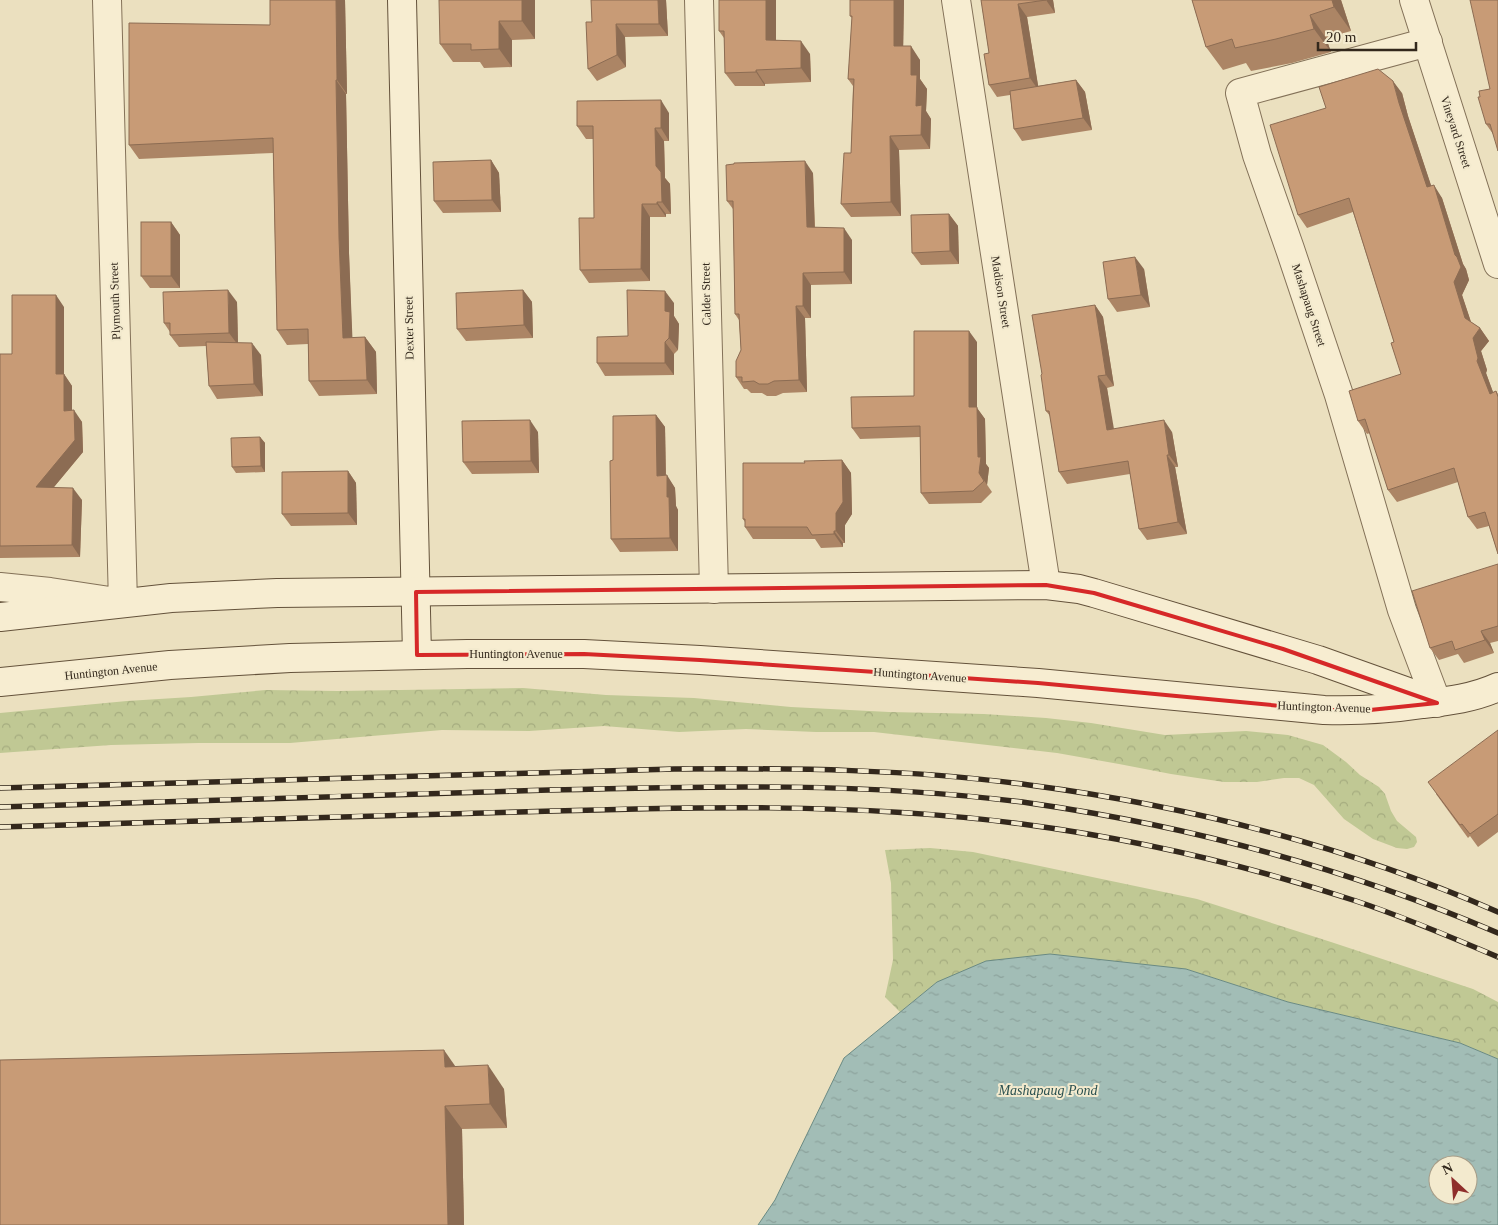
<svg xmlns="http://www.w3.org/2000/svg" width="1498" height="1225" font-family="Georgia,serif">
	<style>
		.forest { fill: url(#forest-crowns) }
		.water { fill: url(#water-ripples); stroke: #6a8a83; fill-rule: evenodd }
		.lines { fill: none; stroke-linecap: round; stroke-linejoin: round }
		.street-casing { stroke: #837158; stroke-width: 30 }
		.secondary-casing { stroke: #64523b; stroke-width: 30 }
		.street { stroke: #f7edd1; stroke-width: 28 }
		.secondary { stroke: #f7edd1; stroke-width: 28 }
		.rail-casing { stroke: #33281c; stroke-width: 5.5 }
		.rail { stroke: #f3eace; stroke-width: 4; stroke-dasharray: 11; stroke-linecap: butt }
		.wall { fill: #ac8565 }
		.shaded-wall { fill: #8c6c53 }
		.building { fill: #c89b76; stroke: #8c6c53 }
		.marked { fill: none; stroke: #d62828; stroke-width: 4; stroke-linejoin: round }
		.labels { text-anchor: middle; stroke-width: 4; stroke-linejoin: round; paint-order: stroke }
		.street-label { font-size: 12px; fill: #33281c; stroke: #f3eace }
		.water-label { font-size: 14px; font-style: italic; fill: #2c5251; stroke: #f3eace }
	</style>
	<defs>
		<pattern id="forest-crowns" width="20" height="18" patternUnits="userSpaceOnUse" patternTransform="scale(1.25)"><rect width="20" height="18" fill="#c0c894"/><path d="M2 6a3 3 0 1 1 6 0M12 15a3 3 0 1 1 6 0" fill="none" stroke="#a5ac7f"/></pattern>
		<pattern id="water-ripples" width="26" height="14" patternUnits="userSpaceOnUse" patternTransform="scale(1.25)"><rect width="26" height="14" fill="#a2bdb6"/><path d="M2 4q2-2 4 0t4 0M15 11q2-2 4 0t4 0" fill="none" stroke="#8ca29c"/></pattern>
	</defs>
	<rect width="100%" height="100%" fill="#ebe0bf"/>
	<!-- forest -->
	<g class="forest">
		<path d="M523,688L606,695L694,698L791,707L889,712L984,714L1046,718L1091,723L1165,735L1246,731L1288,735L1323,745L1346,762L1360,775L1379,787L1385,794L1391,811L1397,821L1416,837L1417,842L1414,847L1407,849L1397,848L1373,839L1344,819L1314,785L1299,778H1284L1257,782H1224L1171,774L1119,764L1057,753L874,732H816L746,729L679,732L604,726L529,731L442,730L290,743H199L111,745L0,753V713L127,701L191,697L266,690L338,691Z"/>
		<path d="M930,848L973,852L1197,899L1331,942L1473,989L1498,1002V1059L1460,1043L1288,1002L1186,969L937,982L900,1012L885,997L893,960L891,883L885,850Z"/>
	</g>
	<!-- water -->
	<path class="water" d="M1050,954L1186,969L1288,1002L1460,1043L1498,1059V1225H758L775,1200L844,1058L937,982L986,961ZM1438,1165H1468V1195H1438Z"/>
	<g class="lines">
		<defs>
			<g id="street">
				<path d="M699,0L714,589"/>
				<path d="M956,0L1046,585"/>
				<path d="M1414,0L1498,264"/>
				<path d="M1428,42L1240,93L1257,155L1290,249L1339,395L1402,610L1437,703"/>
				<path d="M0,587L50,592L123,603L107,0"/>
			</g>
			<g id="secondary">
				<path d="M402,0L417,655"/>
				<path d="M0,617L171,598L277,593L1046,585L1079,589L1094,593L1318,660L1433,701"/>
				<path d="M0,682L170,665L290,658L467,654H584L700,660L1038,683L1324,710C1358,711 1390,709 1423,704C1449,701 1474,698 1498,687"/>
			</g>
		</defs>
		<!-- street casing -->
		<use href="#street" class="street-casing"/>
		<!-- secondary casing -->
		<use href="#secondary" class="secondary-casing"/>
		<!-- street -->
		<use href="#street" class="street"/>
		<!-- secondary -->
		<use href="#secondary" class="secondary"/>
		<defs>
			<g id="rail">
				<path d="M0,788L674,769C792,768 912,769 1029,785C1190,806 1349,847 1498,912"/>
				<path d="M0,807C183,801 366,795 549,790C709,786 870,782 1029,803C1191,826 1348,869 1498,933"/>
				<path d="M0,827C173,822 346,816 519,812C686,807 855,802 1022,824C1135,839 1247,865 1356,901C1404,917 1451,937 1498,957"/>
			</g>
		</defs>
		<!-- rail casing -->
		<use href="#rail" class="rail-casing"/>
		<!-- rail -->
		<use href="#rail" class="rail"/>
	</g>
	<!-- wall -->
	<g class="wall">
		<path d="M345,0L347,94H346L349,253L352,338L365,337L376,352L377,394L319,396L309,381L308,344L287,345L277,330L273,153L139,159L129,145L270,25Z"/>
		<path d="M535,0V39L512,40V67L484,68L480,62H453L440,44Z"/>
		<path d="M591,0H666L668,36L625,37L626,67L597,81L588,69L592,22Z"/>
		<path d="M719,0H776V40L810,54L811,82L765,84V86H735L725,73L724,38L719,31Z"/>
		<path d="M850,0H904L903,46L920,60V79L927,89L926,111L931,119L930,149L899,150L901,216L851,217L841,204L851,153L853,86L848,79L852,18L850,16Z"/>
		<path d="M981,0H1053L1055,13L1027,17L1038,86L1076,80L1085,92L1092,130L1022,141L1014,129L1010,95L997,97L989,85V53Z"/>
		<path d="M1192,0H1341L1351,31L1326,38L1331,52L1292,63L1251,71L1246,63L1223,70L1206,47Z"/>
		<path d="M1498,0L1493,134L1486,124L1480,97L1490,89Z"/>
		<path d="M1402,93L1408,116L1431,186L1442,198L1463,264L1466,269L1469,280L1462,295L1471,322L1480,328L1489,341L1481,351L1487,370L1486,373L1493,392L1496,391L1498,394V554L1489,526L1477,529L1468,517L1458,482L1397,502L1388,490L1370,433L1367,434L1358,421L1401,374L1394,342L1353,212L1307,228L1298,215L1326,108Z"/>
		<path d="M669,113V141H664L665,178L670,184L671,214H666V217H650V281L589,283L580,270L594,218V139H586L577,126Z"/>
		<path d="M491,160L499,173L501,212L443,213L434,201Z"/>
		<path d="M813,173L815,227L852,240V284L811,285V318H805L807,392L783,393L776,396H767L762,393H751L747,389H744L736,377L741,350L739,320L735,314L733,209L727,201Z"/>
		<path d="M949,214L958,226L959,264L921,265L912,253Z"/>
		<path d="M171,222L180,235V288H150L141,276Z"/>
		<path d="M1144,269L1150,307L1117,312L1108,299Z"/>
		<path d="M523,290L532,302L533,338L466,341L457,329Z"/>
		<path d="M237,302L238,343L261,355L263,396L217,399L209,386L206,346L179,347L170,335V332L164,323Z"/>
		<path d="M674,303V316L679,324L678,350L674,354V375L605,376L597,363L628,336Z"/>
		<path d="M1095,305L1103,317L1114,386L1107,388L1113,429L1172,432L1178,467H1175L1187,534L1147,540L1139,529L1130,474L1067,484L1059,472L1050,416L1046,411L1042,374Z"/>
		<path d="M64,307V374L72,386V410L82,422L83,452L54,487L82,500L80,557L0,558V354H12Z"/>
		<path d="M977,342V408L985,419L986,464L989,468L987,485L992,492L981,503L929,504L921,493L920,437L860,439L852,428L914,396Z"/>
		<path d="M656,415L665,427L666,475L675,488L676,506L678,510V551L620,552L611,539L613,460Z"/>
		<path d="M538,432L539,473L472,474L463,462Z"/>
		<path d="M260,437L265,443V472L236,473L232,467Z"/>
		<path d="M842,460L851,473L852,514L845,525V543H843V547L821,548L815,539H753L745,527V522L743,519L805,463Z"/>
		<path d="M348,471L356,483L357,525L291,526L282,514Z"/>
		<path d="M1498,564V641L1490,643L1494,653L1464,663L1458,654L1439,660L1430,648Z"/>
		<path d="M1498,730V832L1478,847L1470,836L1468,838L1436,794Z"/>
		<path d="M456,1066L504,1089L507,1128L462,1129L464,1225H0Z"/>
	</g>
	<!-- shaded-wall -->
	<g class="shaded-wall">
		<path d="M336,0H345L347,94L337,80Z"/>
		<path d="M522,0H535V39L522,21Z"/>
		<path d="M658,0H666L668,36L659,24Z"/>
		<path d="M766,0H776V54L766,40Z"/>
		<path d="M894,0H904L903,60L894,46Z"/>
		<path d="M1046,0H1053L1055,13Z"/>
		<path d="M1332,0H1341L1351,31L1334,7Z"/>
		<path d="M1018,4L1027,17L1039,91L1030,78Z"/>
		<path d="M1310,15L1326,38L1331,52L1314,29Z"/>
		<path d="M499,21L512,40V67L499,49Z"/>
		<path d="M616,24L625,37L626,67L617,55Z"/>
		<path d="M801,41L810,54L811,82L801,68Z"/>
		<path d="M911,46L920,60V79L927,89L926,111L931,119L930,149L921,135L911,75Z"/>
		<path d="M756,70L765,84V86L756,72Z"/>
		<path d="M336,80L346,94L349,253L353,352L343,338L339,238Z"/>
		<path d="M1076,80L1085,92L1092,130L1083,118Z"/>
		<path d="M1393,81L1402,93L1408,116L1436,200L1427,187L1399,103Z"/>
		<path d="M661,100L669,113V141L661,128Z"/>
		<path d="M655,128L664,141L665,178L670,184L671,214L662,202L656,166Z"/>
		<path d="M890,136L899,150L901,216L891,202Z"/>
		<path d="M491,160L499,173L501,212L492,200Z"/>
		<path d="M805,161L813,173L815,239L807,227Z"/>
		<path d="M1434,185L1442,198L1463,264L1466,269L1469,280L1462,295L1474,331L1465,318L1454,282L1455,255Z"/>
		<path d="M657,202L666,214V217L657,204Z"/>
		<path d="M642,204L650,217V281L641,269Z"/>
		<path d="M949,214L958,226L959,264L950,251Z"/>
		<path d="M171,222L180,235V288L171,276Z"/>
		<path d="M844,228L852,240V284L844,272Z"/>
		<path d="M1135,257L1144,269L1150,307L1141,295Z"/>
		<path d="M803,273L811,285V318L803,306Z"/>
		<path d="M228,290L237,302L238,345L229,333Z"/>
		<path d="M523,290L532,302L533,338L524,325Z"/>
		<path d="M665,291L674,303V316L679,324L678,350L669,338L665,311Z"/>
		<path d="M56,295L64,307V374L72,386V423L64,411L56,374Z"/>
		<path d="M1095,305L1103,317L1114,386L1106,375Z"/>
		<path d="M796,306L805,318L807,392L799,380Z"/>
		<path d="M1480,328L1489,341L1481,351L1487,370L1486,373L1498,406L1490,394L1477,361L1473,338Z"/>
		<path d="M969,331L977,342V408L985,419L986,464L989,468L987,485L992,492L979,473L978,457L969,407Z"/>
		<path d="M365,337L376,352L377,394L367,380Z"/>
		<path d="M665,342L674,354V375L665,363Z"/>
		<path d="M252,343L261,355L263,396L254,384Z"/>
		<path d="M1098,376L1107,388L1116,441L1107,430Z"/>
		<path d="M74,410L82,422L83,452L44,499L36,487Z"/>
		<path d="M656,415L665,427L666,488L657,476Z"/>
		<path d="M530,420L538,432L539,473L531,461Z"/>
		<path d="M1164,420L1172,432L1178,467L1169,455Z"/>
		<path d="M260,437L265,443V472L261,466Z"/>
		<path d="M1167,455L1175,467L1187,534L1178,522Z"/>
		<path d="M842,460L851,473L852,514L845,525V543L836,531V513Z"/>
		<path d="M348,471L356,483L357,525L348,513Z"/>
		<path d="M667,475L675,488L676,506L678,510V551L670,538L667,497Z"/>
		<path d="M73,488L82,500L80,557L72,545Z"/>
		<path d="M834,531L843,543V547L834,534Z"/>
		<path d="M1481,631L1490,643L1494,653L1485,640Z"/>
		<path d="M444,1050L460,1073L445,1067Z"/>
		<path d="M488,1065L504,1089L507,1128L490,1104Z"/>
		<path d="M445,1106L462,1129L464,1225H448Z"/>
	</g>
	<!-- building -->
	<g class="building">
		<path d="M270,0H336L337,80H336L339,238L343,338L365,337L367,380L309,381L308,329L277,330L273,138L129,145V23L270,25Z"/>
		<path d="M439,0H522V21H499V49L471,50V44H440Z"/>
		<path d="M591,0H658L659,24H616L617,55L588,69L586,22H592Z"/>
		<path d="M719,0H766V40L801,41V68L756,70V72L725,73L724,31H719Z"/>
		<path d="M850,0H894V46H911V75H917L916,106L922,105L921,135L890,136L891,202L841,204L844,153H851L854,79H848L852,16H850Z"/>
		<path d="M981,0H1046L1018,4L1030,78L989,85L984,54L989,53Z"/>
		<path d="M1192,0H1332L1334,7L1310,15L1314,29L1276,39L1235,48L1232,39L1206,47Z"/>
		<path d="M1470,0H1498V151L1490,124H1486L1478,97H1480L1479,91L1490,89Z"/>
		<path d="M1378,69L1393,81L1399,103L1427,187L1434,185L1455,255L1457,257L1461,267L1454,282L1465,318L1480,328L1473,338L1478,358L1477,361L1490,394L1496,391L1498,397V554L1485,512L1468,517L1454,468L1388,490L1365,419L1358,421L1349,391L1401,374L1391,343L1394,342L1349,198L1298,215L1270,125L1326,108L1319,87Z"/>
		<path d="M1076,80L1083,118L1014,129L1010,91Z"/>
		<path d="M661,100V128H655L656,166L661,172L662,202H657V204H642L641,269L580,270L579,218H594L593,126H577V101Z"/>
		<path d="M491,160L492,200L434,201L433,162Z"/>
		<path d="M805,161L807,227L844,228V272L803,273V306H796L799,380L774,381L768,384H759L754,381L742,382V377H736V361L741,350L739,314H735L733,201H727L726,165L734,164V163Z"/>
		<path d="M949,214L950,251L912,253L911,215Z"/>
		<rect x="141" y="222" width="30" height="54"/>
		<path d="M1135,257L1141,295L1108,299L1103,262Z"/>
		<path d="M228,290L229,333L170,335V323H164L163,292Z"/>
		<path d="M523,290L524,325L457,329L456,293Z"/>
		<path d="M627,290L665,291V311L670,312L669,338L665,342V363H597V337L628,336Z"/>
		<path d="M12,295H56V374H64V411L74,410L75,440L36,487L73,488L72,545L0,546V354H12Z"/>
		<path d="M1095,305L1106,375L1098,376L1107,430L1164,420L1169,455H1167L1178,522L1139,529L1128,461L1059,472L1049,411H1046L1041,375L1042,374L1032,315Z"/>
		<path d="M914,331H969V407H977L978,457H981L979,473L984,481L973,491L921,493L920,426L852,428L851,397L914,396Z"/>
		<path d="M206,342L252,343L254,384L209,386Z"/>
		<path d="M656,415L657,476L667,475V497H669L670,538L611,539L610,461L613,460V416Z"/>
		<path d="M530,420L531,461L463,462L462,421Z"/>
		<path d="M260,437L261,466L232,467L231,438Z"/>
		<path d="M842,460L843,502L836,513V531H834V534L812,535L807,527H745V519H743V463H805L804,461Z"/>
		<path d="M348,471V513L282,514V472Z"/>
		<path d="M1498,564V626L1481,631L1485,640L1455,650L1452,641L1430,648L1412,591Z"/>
		<path d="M1498,730V814L1470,834L1462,824L1460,825L1428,782Z"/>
		<path d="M444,1050L445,1067L488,1065L490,1104L445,1106L448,1225H0V1060Z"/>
	</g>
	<!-- marked area -->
	<path class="marked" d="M1046,585L1094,593L1283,649L1437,703L1370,710H1324L1038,683L700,660L584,654L417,655L416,592Z"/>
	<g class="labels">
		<!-- street labels -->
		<g class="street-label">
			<text transform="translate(1456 132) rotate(72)" y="4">Vineyard Street</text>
			<text transform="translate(1001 292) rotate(81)" y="4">Madison Street</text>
			<text transform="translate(706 294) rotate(-91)" y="4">Calder Street</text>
			<text transform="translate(115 301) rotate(-92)" y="4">Plymouth Street</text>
			<text transform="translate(1309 305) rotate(72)" y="4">Mashapaug Street</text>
			<text transform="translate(409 328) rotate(-91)" y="4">Dexter Street</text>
			<text x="516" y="658">Huntington Avenue</text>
			<text transform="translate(111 671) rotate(-6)" y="4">Huntington Avenue</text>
			<text transform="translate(920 675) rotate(4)" y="4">Huntington Avenue</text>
			<text transform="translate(1324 707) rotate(2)" y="4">Huntington Avenue</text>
		</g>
		<!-- water labels -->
		<g class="water-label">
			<text x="1048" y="1095">Mashapaug Pond</text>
		</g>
	</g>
	<!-- north arrow -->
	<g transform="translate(1453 1180) rotate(334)"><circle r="24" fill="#f3eace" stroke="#a69c87"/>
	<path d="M0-4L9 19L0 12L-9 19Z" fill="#8f2e2b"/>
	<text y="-8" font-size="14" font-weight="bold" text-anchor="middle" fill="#33281c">N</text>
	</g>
	<!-- scale -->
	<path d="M1318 42v8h98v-8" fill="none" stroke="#33281c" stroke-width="2.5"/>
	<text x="1326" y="42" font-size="15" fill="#33281c" stroke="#f3eace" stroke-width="4" paint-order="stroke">20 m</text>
</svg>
